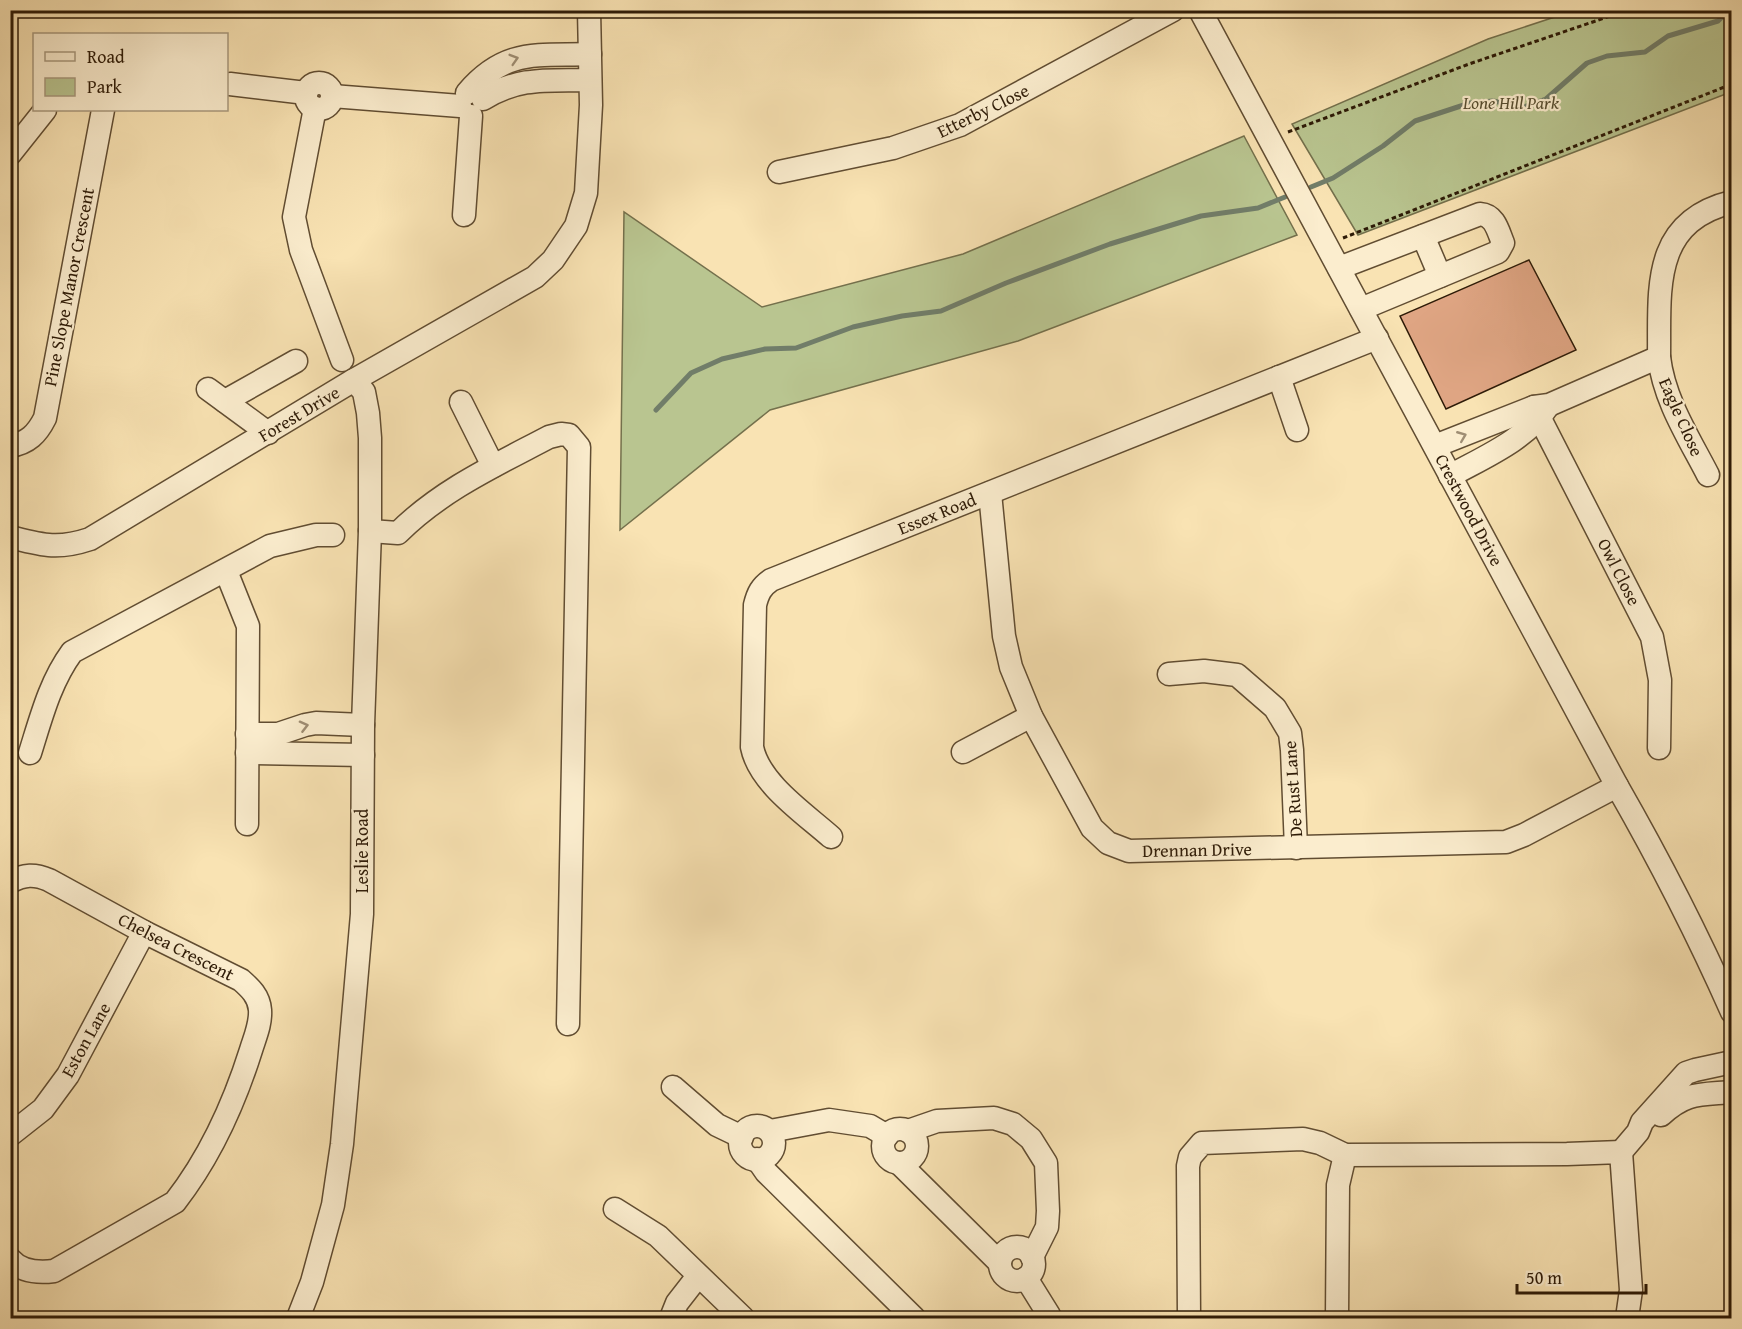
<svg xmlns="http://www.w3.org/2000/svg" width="1742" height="1329" font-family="'Gentium Book Plus',serif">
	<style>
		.green { fill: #b9c590; stroke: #74704c; stroke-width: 1.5 }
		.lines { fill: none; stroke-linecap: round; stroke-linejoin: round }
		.stream { stroke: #717d69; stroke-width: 5 }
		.building { fill: #dfa583; stroke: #2e1b07; stroke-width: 1.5 }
		.minor-casing { stroke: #614d32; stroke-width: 25 }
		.path { stroke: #2e1b07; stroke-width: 3; stroke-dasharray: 4.5 3; stroke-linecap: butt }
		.minor { stroke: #fbedce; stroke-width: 22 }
		.oneway { stroke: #9f8e74 }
		.labels { text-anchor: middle; stroke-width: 4.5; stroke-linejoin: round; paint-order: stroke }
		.park-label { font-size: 18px; font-style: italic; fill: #584e30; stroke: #fbedce }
		.street-label { font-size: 18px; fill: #2e1b07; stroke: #fbedce }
	</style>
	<rect width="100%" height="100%" fill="#f9e3b3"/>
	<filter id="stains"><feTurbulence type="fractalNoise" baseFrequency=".00333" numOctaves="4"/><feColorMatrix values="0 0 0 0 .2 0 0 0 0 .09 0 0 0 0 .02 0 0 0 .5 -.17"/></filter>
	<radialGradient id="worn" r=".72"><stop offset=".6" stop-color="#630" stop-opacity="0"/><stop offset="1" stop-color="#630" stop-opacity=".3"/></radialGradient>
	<!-- green -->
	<g class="green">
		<path d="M1573,11H1731V92L1358,235L1292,124L1488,39Z"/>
		<path d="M1244,136L1297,235L1018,341L770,410L620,530L624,212L762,307L963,254Z"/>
	</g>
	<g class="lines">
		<!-- stream -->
		<g class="stream">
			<path d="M1311,187L1333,178L1383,146L1415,121L1470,103L1493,101L1524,107L1546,99L1587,63L1607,56L1645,52L1668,36L1718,21L1729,10"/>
			<path d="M656,410L691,373L722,359L765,349L796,348L853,327L902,316L941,311L1006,283L1110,244L1201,216L1258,208L1285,197"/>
		</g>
	</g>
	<!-- building -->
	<path class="building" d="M1529,260L1576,350L1446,409L1400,316Z"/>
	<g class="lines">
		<defs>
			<g id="minor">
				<path d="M1200,10L1617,786C1660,861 1697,933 1732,1012"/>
				<circle cx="319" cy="96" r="13"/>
				<path d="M230,84L306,93"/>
				<path d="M467,93C505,48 537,56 590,54"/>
				<path d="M332,96L460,106"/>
				<path d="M483,99C519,76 550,81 590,80"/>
				<path d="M315,108L294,217L301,250L342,360"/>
				<path d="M10,154L45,110"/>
				<path d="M779,172L893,148L960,125L1173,10"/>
				<path d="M464,215L471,116"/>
				<path d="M1423,236L1440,276"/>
				<path d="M1339,268L1480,214C1495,215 1498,231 1503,243L1498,252L1361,309"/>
				<path d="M1659,357C1664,400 1689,438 1708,475"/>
				<path d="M1279,377L1297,430"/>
				<path d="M208,389L268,433"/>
				<path d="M225,401L296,361"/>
				<path d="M461,402L493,466"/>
				<path d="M1534,407L1652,637L1660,680L1659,748"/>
				<path d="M10,446C28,443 37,434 45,418L103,110"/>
				<path d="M1435,446L1534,407L1549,405L1659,357C1660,291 1650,222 1732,202"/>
				<path d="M1450,476C1484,457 1526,440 1548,406"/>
				<path d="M990,493L1004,636L1011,667L1031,716L1092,828L1108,843L1129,851L1506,842L1524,835L1617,786"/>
				<path d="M370,531L398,533C441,490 496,465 549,437L561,434L569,435L579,447L568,1024"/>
				<path d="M10,537C42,545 57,550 90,539L354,380L535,277L553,260L576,226L586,193L591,105L589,10"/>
				<path d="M226,571L248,626L247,824"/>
				<path d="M1169,674L1204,671L1237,675L1275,708L1290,733L1292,750L1296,848"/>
				<path d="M247,734H278L305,725L316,723L363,725"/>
				<path d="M963,752L1031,716"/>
				<path d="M30,753C41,718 50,682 72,652L270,546L316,535H333"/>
				<path d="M247,753L363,755"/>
				<path d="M831,837C804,813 759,783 752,747L755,605C758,593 761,587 771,580L1377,338"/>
				<path d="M10,882C24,874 35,874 49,880L144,932L241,980C250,988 259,996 260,1010C261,1024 255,1037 251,1050C234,1104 210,1157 175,1202L54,1271C38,1273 21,1272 10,1259"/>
				<path d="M673,1087L717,1125L742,1137"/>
				<path d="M1661,1115C1686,1092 1699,1095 1732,1092"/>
				<circle cx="757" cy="1143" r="17"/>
				<circle cx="900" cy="1146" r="17"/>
				<path d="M770,1131L829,1120L870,1126L887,1136"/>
				<path d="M908,1131L937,1121L994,1118L1013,1124L1031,1139L1046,1163L1048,1211L1047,1227L1032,1257"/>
				<path d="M10,1135L43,1109L68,1075L144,932"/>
				<path d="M1621,1152L1638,1132L1642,1122L1686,1073L1695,1070L1732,1062"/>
				<path d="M757,1159L766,1172L914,1318"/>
				<path d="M899,1163L1000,1263"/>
				<path d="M615,1209L658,1236L743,1318"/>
				<circle cx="1017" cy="1264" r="17"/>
				<path d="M1026,1278L1049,1315V1318"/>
				<path d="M298,1318L312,1282L333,1205L342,1144L362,914L363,725L370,531V438L368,413L364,392L354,380"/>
				<path d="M671,1318L677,1303L698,1276"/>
				<path d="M1189,1318L1188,1166L1190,1157L1202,1143L1303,1139L1320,1143L1345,1155L1567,1154L1621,1152L1631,1290L1627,1318"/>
				<path d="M1337,1318L1338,1185L1345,1155"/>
			</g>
		</defs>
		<!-- minor casing -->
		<use href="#minor" class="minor-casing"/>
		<!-- path -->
		<g class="path">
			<path d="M1288,132L1469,64L1628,10"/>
			<path d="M1343,238L1732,84"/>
		</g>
		<!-- minor -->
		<use href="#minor" class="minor"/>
	</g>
	<!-- one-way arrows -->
	<defs><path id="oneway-chevron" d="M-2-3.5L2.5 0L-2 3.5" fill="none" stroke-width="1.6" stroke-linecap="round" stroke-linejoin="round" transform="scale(1.5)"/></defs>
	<g class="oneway">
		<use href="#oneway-chevron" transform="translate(514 59) rotate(-17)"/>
		<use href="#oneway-chevron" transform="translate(1462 436) rotate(-22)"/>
		<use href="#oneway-chevron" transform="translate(304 726) rotate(-14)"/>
	</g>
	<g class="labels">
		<!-- park labels -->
		<g class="park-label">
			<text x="1511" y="109">Lone Hill Park</text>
		</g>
		<!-- street labels -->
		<g class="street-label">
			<text transform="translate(983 111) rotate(-26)" y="6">Etterby Close</text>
			<text transform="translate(69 287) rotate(-79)" y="6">Pine Slope Manor Crescent</text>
			<text transform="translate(299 414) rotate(-31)" y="6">Forest Drive</text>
			<text transform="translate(1681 417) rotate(66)" y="6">Eagle Close</text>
			<text transform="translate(1469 510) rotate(62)" y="6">Crestwood Drive</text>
			<text transform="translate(937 514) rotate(-22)" y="6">Essex Road</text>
			<text transform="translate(1619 572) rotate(63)" y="6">Owl Close</text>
			<text transform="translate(1293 789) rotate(-94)" y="6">De Rust Lane</text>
			<text transform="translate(1197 850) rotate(-1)" y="6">Drennan Drive</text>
			<text transform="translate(362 851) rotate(-90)" y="6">Leslie Road</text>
			<text transform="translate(176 947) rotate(27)" y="6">Chelsea Crescent</text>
			<text transform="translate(86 1040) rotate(-61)" y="6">Eston Lane</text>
		</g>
	</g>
	<!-- margin -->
	<rect width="1742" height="1329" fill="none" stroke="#f9e3b3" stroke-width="36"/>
	<rect x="12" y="12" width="1718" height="1305" fill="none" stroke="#2e1b07" stroke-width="3"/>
	<rect x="18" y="18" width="1706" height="1293" fill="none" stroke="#2e1b07" stroke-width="1.5"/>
	<!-- legend -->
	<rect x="33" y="33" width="195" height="78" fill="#fbedce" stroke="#a9997e" stroke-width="1.5"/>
	<rect x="45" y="52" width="30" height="9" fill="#fbedce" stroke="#a9997e" stroke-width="1.5"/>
	<text x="87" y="63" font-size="18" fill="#2e1b07">Road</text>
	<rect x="45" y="78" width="30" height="18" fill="#b9c590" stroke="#a9997e" stroke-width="1.5"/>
	<text x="87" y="93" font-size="18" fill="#2e1b07">Park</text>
	<!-- scale -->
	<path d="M1517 1284v9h129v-9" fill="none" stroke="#2e1b07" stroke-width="3"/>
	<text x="1526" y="1284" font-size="18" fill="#2e1b07" stroke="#fbedce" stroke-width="4.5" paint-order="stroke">50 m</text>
	<rect width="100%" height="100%" filter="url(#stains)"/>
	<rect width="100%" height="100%" fill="url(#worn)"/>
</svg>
